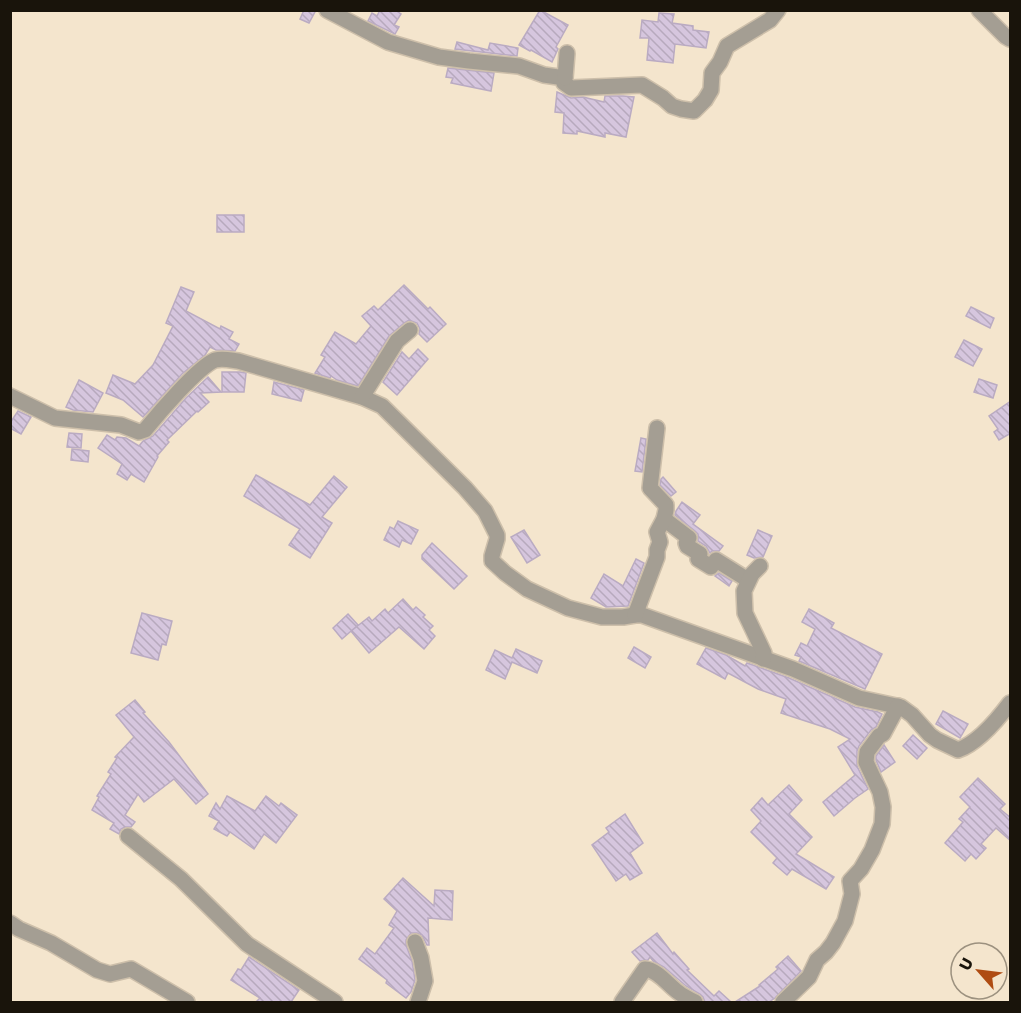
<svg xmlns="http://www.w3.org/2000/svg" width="1021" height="1013" font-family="Poppins,sans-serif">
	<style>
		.building { fill: url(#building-back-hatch); stroke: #baabc2; stroke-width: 1.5 }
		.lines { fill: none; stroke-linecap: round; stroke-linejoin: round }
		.street-casing { stroke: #cdbfaa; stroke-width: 18 }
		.street { stroke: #a49e93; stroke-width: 15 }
	</style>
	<defs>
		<pattern id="building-back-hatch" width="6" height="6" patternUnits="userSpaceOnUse" patternTransform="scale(1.5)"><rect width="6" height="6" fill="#d6c6de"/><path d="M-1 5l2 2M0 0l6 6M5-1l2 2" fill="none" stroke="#b7a9bd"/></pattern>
	</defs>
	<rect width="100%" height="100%" fill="#f4e5cd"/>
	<!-- building -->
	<g class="building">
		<path d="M304,10H316L309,23L300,19Z"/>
		<path d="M380,10H395L401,14L394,25L399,27L395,34L368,21L372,13L377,16Z"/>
		<path d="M540,10L568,25L556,47L558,49L552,62L531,50L530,51L519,45Z"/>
		<path d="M659,13L674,14L672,23L693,26V30L709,32L706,48L675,44L673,63L647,60L649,38H640L642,20L658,22Z"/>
		<path d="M457,42L488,50L490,43L518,48L517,56L455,49Z"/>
		<path d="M448,68L494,73L491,91L451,83L453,78L446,77Z"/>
		<path d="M557,92L571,98L583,97L604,102L605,96H623L634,97L626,137L605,133V137L577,131V134L563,133L564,113L555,112Z"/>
		<rect x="217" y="215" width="27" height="17"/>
		<path d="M404,285L428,309L430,307L446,324L427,342L419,334L420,329L417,323L409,320L404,323L389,336L358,386L337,380L331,376L330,378L315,373L325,357L321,355L335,332L356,344L371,326L362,316L374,306L378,310Z"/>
		<path d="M181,287L194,292L186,311L220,329L221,326L233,332L229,339L239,344L235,351L216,350L210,347L205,355L182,374L143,417L123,400L106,393L113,375L135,384L153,365L173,326L166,323Z"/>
		<path d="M971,307L994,318L990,328L966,316Z"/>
		<path d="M964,340L982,349L973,366L955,357Z"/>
		<path d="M418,349L428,359L397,395L383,382L402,352L409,359Z"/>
		<path d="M222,372H240L246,373L244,392H222Z"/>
		<path d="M208,377L221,392L200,393L209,402L198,412L197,411L167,440L169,442L157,456L158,457L144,482L131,474L127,480L117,474L122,464L98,448L107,435L115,440L117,437L126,438L139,446L143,441L153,436L186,398Z"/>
		<path d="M979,379L997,385L993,398L974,392Z"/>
		<path d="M79,380L103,393L93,412L73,410L66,407Z"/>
		<path d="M274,382L304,390L301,401L272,394Z"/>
		<path d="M1011,401V433L999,440L994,432L998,429L989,416Z"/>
		<path d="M18,411L31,417L21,434L10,428V423Z"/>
		<path d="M69,433L82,434L81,448L67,447Z"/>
		<path d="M641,438L646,439L642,472L635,471Z"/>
		<path d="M72,449L89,451L88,462L71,460Z"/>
		<path d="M256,475L310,505L334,476L347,487L322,517L332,523L310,558L289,545L300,529L244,496Z"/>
		<path d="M663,477L676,492L671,496L660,485L661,479Z"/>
		<path d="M682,502L700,515L693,524L723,546L719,551H712L710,553L706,546L698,541V534L695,531L675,515L676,511Z"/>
		<path d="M398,521L418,530L411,544L402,540L399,547L384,540L390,527L394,529Z"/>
		<path d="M524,530L540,555L527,563L511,537Z"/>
		<path d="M758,530L772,536L763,557L754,558L747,555Z"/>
		<path d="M432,543L467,576L454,589L422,559V555Z"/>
		<path d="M636,559L644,563L628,606L606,607L591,598L604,574L623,586Z"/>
		<path d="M719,573L732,581L729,586L715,576Z"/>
		<path d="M403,599L413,610L416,607L425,615L423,617L433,626L429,630L435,636L424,649L399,627L369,653L351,631L369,617L372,621L385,609L388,613Z"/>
		<path d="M809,609L834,623L831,628L882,654L865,689L799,661L801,657L795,655L801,643L807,646L815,629L802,622Z"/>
		<path d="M142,613L172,621L166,645L162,644L158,660L131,653Z"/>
		<path d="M348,614L358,625L342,639L333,628Z"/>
		<path d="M634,647L651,657L645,668L628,658Z"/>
		<path d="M706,648L726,655L745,666L747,663L789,678L855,707L878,712L882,714L876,727L871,730L859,746L857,751V766L868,789L855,798L834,816L823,802L855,775L838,747L850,739L830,729L781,713L786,699L758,689L728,673L725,679L697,664Z"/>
		<path d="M516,649L542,661L537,673L512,662L505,679L486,670L495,650L512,658Z"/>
		<path d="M135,700L145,712L143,713L169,742L208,794L196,804L174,779L144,802L138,794L125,815L135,822L131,827H125L121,829L119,834L110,829L114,823L92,810L99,797L97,796L111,774L108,772L117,758L115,757L134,737L116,715Z"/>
		<path d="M943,711L968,724L960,738L936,724Z"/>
		<path d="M913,735L927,748L917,759L903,746Z"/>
		<path d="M884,745L895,762L881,772L876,760V756Z"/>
		<path d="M978,778L1005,804L1000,809L1011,818V841L996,828L981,844L986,848L976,859L971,854L965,861L945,843L963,822L959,819L970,807L960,797Z"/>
		<path d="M789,785L802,800L789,814L812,837L796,854L834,877L826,889L792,869L787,875L773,863L777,858L751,832L761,821L751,810L762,798L768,805Z"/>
		<path d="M227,796L255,811L266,796L279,806L281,803L297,815L276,843L264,834L254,849L230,832L227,836L214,829L219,821L209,816L216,803L220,809Z"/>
		<path d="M625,814L643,843L630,853L642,873L630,880L626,874L616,881L592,845L609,832L606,828Z"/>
		<path d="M403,878L434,906L435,890L453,891L452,920L428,918L429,945H427L422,935L417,933H411L406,940V945L412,961L415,980L411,992L406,998L386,983L387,980L359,959L367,948L375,954L394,928L389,925L397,911L384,899Z"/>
		<path d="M657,933L673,954L674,952L689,969L687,970L714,996L719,991L731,1002H705L703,997L700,994L686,986L664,967L653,961L650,957L648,960L640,961L632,952Z"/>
		<path d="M788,956L801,971L775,998L769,1002H735L760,986L759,985L778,969L776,967Z"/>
		<path d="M249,957L299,990L291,1002H256L260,998L231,980L238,969L241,970Z"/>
	</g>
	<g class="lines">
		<defs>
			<g id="street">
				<path d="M327,10L388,42L439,57L469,61L519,66L544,75L565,78L564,83L571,88L642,85L663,98L672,106L681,109L694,111L705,100L711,90L712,73L720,62L727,46L770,20L778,10"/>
				<path d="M979,10L1005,36L1010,39"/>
				<path d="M565,78L567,53"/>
				<path d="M10,396L55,418L121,425L139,432L145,430C158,414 198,367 215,360C223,358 230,360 238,361L362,397L382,406L465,488L485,511L497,535V539L492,556V561L505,573L527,589L568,608L602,617H623L635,615H642L793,669L859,698L901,707L912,715L930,735L937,740L958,750C978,743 998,719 1010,703"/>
				<path d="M362,397L397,341L410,330"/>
				<path d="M664,519L689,538L686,543L687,546L700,554L698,559L711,567L716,560L748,580"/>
				<path d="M760,566L752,574L744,591L745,613L764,653L763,659"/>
				<path d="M635,615L657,557V550L660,542L657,532L664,519L666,510V505L650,488L657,428"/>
				<path d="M128,836L181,879L247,944L335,1002"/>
				<path d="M10,923L19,929L51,943L97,970L110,974L131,969L187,1002"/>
				<path d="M415,942L421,958L425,981L418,1002"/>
				<path d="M622,1002L645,969C658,970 667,984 678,992C683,996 689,999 695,1002"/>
				<path d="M783,1002L809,977L817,960L826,952L833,943L845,921L852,894L850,881L861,869L872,850L882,824L883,807L880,792L866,762L867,752L879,736L883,734L898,706"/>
			</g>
		</defs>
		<!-- street casing -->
		<use href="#street" class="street-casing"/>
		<!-- street -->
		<use href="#street" class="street"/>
	</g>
	<!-- border -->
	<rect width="1021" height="1013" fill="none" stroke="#19140b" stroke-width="24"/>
	<!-- north arrow -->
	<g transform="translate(979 971) rotate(298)"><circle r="28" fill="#f4e5cd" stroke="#9c917f" stroke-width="1.5"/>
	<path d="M0-4.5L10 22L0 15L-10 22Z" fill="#af4c13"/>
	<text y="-9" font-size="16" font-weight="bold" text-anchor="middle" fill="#19140b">U</text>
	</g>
</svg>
